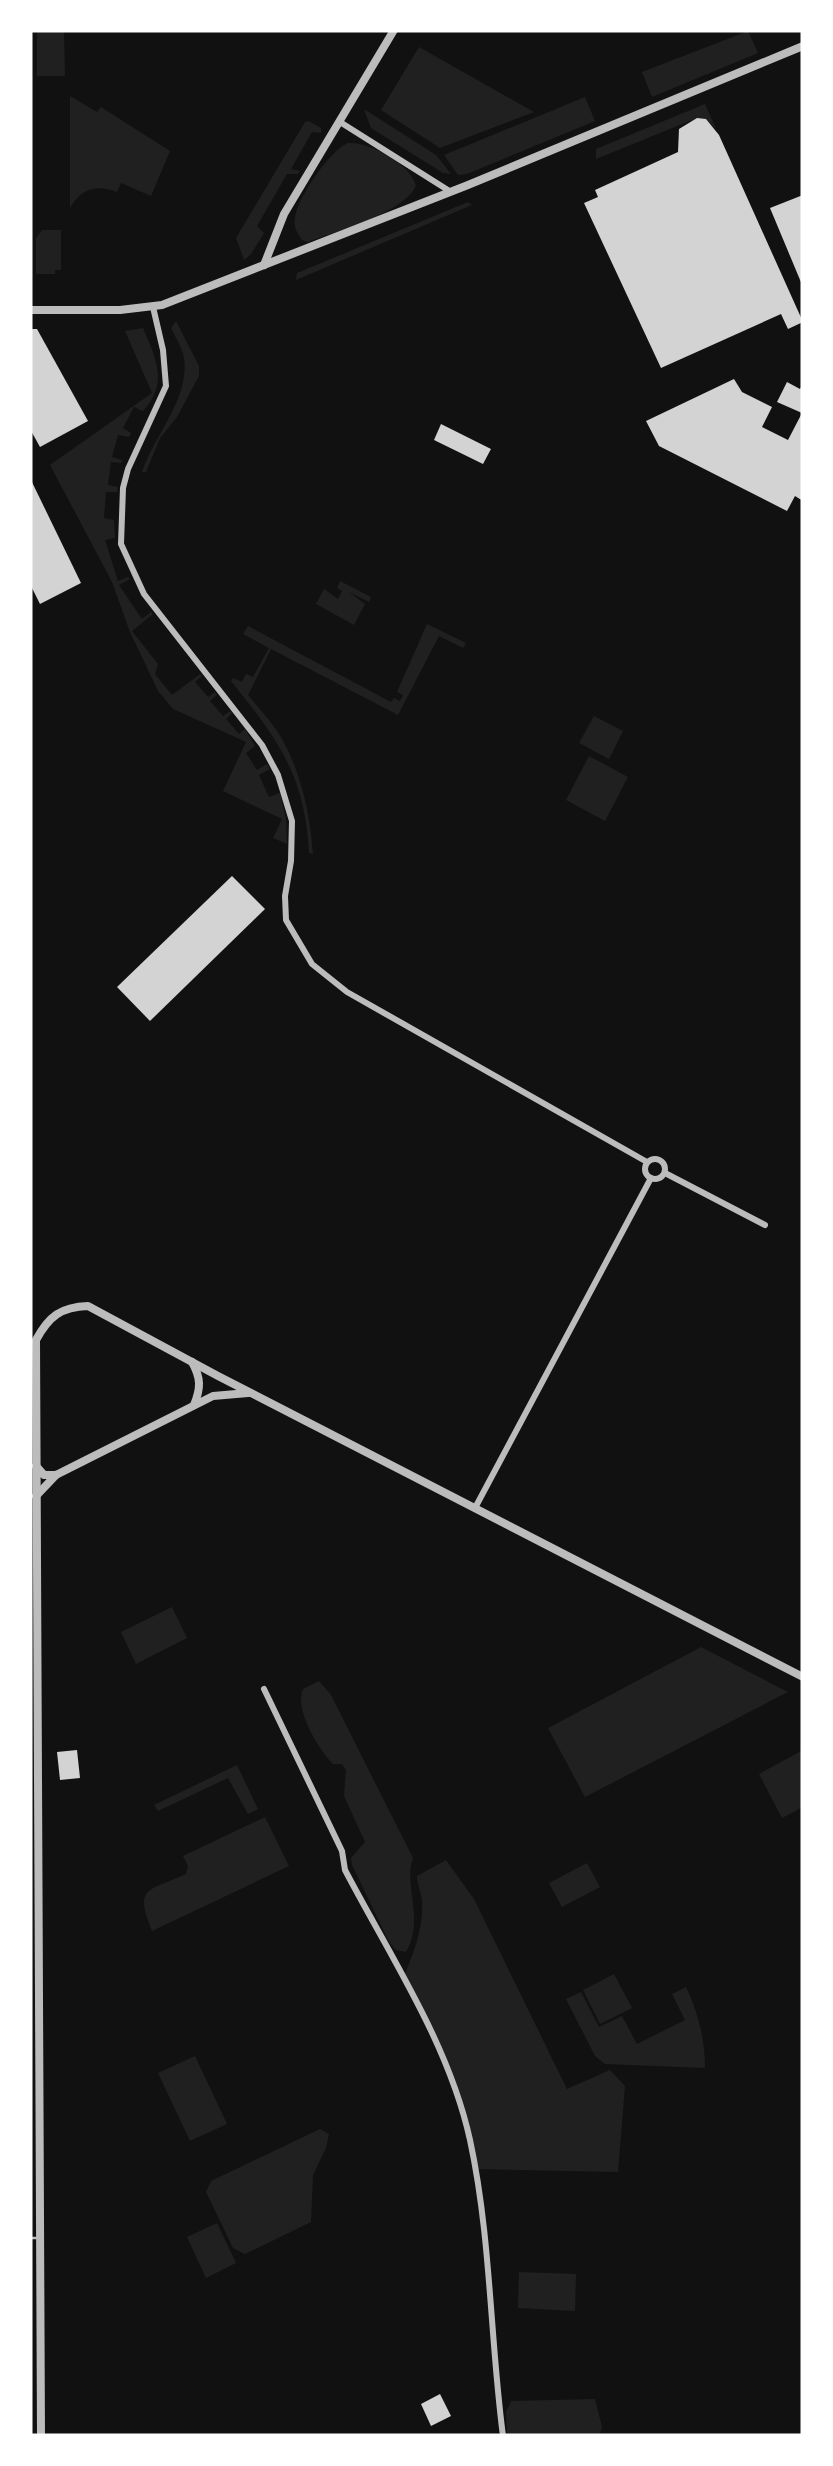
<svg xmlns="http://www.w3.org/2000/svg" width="833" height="2466" font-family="'Open Sans',sans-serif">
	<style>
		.green { fill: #202020 }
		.building { fill: #d3d3d3 }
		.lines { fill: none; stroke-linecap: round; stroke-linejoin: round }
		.service { stroke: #bcbcbc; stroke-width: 2.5 }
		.minor { stroke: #bcbcbc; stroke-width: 6 }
		.tertiary { stroke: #bcbcbc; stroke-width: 8 }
	</style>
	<rect width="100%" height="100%" fill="#111"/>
	<!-- green -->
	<g class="green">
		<path d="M37,30H64L65,76H37Z"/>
		<path d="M748,31L758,53L652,97L642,72Z"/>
		<path d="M419,47L534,112L440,148L381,110Z"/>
		<path d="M70,96L97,112L101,107L170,151L151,196L121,183L117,192C97,184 81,188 70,208Z"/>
		<path d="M585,97L595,121L467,174L458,175L444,155Z"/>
		<path d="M705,104L716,129L706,119L697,118L596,159V149Z"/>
		<path d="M364,109L436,155L451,174L443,173L371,128Z"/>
		<path d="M309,121L321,128V133L312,132L291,169L300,171L298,174H287L257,226L264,233L251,254L244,260L236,238L305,122Z"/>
		<path d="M348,143C369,141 412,165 416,186C402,214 337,231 308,242L302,240C297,233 293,226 295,217C298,197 330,150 348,143Z"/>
		<path d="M468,202L472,205L296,280L297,273Z"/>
		<path d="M42,230H61V270H55V274H36V238Z"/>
		<path d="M176,321L199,366V376L177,417L160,438L146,472H142C154,436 190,398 184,358C182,347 175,337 171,328Z"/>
		<path d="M143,328C156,359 169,383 143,411L134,407L123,428L131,433L129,437L118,435L112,457L122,460L121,463L111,462L108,485L118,487L117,492H106L104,518L114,520L115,538L105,540L118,581L128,577L130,579L119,585L142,619L151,612L153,614L132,631L158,664L155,674L172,695L200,674L202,676L195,682L208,697L215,692L217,695L210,701L223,716L230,711L232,713L226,719L239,734L245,729L255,746L246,753L257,770L267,764L270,769L259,775L269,797L280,793L286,819L287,844L273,838L282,819L223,791L246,742L173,709L158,691L130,632L112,582L50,465L152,393L125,331Z"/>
		<path d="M340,581L371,597L369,602L349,592L365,604L354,625L316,604L324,589L338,599L342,591L337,588Z"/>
		<path d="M427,624L466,643L463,648L439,636L398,715L271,649L248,695C259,709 273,723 282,739C302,775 310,815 313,854L309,853C305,775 278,740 231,681L233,678L242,682L246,674L253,677L269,648L243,634L248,626L391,702L394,698L400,701L403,695L397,692Z"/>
		<path d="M594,716L623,731L609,759L579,743Z"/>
		<path d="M589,756L628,777L605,821L566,800Z"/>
		<path d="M172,1607L187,1638L136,1664L121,1632Z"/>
		<path d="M701,1647L788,1692L585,1797L548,1728Z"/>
		<path d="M319,1681L331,1695L413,1858C403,1884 425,1920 406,1952L396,1950L389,1942L352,1865L351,1858L365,1842L344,1796L346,1770L342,1764H333C318,1749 294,1709 303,1689Z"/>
		<path d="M803,1750V1807L782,1818L759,1774Z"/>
		<path d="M237,1765L258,1809L248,1814L228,1778L158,1811L154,1805Z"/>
		<path d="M265,1817L289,1866L152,1931C134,1886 147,1892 186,1874L188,1866L183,1856Z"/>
		<path d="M446,1860L474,1899L567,2089L610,2070L625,2086L618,2172L475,2169L452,2081L403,1979C413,1954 424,1928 422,1900C421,1892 417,1884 417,1876Z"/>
		<path d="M587,1863L600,1887L562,1907L549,1883Z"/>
		<path d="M614,1974L632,2008L600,2024L583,1990Z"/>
		<path d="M686,1987C698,2012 705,2039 705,2068L605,2064L595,2056L566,1999L581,1992L599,2027L622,2016L637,2044L685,2020L672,1994Z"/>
		<path d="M195,2056L227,2124L190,2141L158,2073Z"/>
		<path d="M320,2129L329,2134L326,2148L313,2175L311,2222L245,2254L233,2248L206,2192L211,2181Z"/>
		<path d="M217,2223L236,2263L206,2278L187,2237Z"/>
		<path d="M519,2272L576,2274L575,2311L518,2308Z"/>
		<path d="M595,2399L602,2427L599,2436H507L506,2412L511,2401Z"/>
	</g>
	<!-- building -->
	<g class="building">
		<path d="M697,118L706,119L719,135L803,322L788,329L781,314L661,368L584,203L598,197L595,190L678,152L679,129Z"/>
		<path d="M803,195V287L770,208Z"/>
		<path d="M30,329H37L88,421L40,447L30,429Z"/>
		<path d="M734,379L742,392L772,407L762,427L788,440L802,413L777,402L787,382L800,389L803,384V501L795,496L787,511L659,446L646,421Z"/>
		<path d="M441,424L491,449L483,464L434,440Z"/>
		<path d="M30,478L81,583L40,604L30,584Z"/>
		<path d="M232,876L265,909L150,1021L117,987Z"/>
		<path d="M77,1750L80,1778L60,1780L57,1752Z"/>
		<path d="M440,2394L451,2416L431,2426L421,2404Z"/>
	</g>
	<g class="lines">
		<!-- service -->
		<path class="service" d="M30,2238H39"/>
		<!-- minor -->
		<g class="minor">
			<path d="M340,122L451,192"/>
			<path d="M153,307L163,350L166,386L128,469L123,488L121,544L144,594L262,745L278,775L292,821L291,861L285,896L286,920L312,964L347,992L647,1162"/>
			<circle cx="655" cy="1169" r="10"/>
			<path d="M665,1173L765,1225"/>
			<path d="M475,1508L651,1178"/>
			<path d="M264,1689L342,1851L345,1870C390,1956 449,2044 470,2140C491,2237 490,2338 503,2436"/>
		</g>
		<!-- tertiary -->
		<g class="tertiary">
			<path d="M264,265L284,214L394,30"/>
			<path d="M30,310H120L162,305L468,185L803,46"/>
			<path d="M192,1362C201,1378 201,1388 194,1405"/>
			<path d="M36,1466L44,1475H56L213,1396L248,1393"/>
			<path d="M36,1496L56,1475"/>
			<path d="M41,2436L36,1340C49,1316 61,1307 88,1306L218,1376L803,1677"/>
		</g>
	</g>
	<!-- border -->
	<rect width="833" height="2466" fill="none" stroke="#ffffff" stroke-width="65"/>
</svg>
